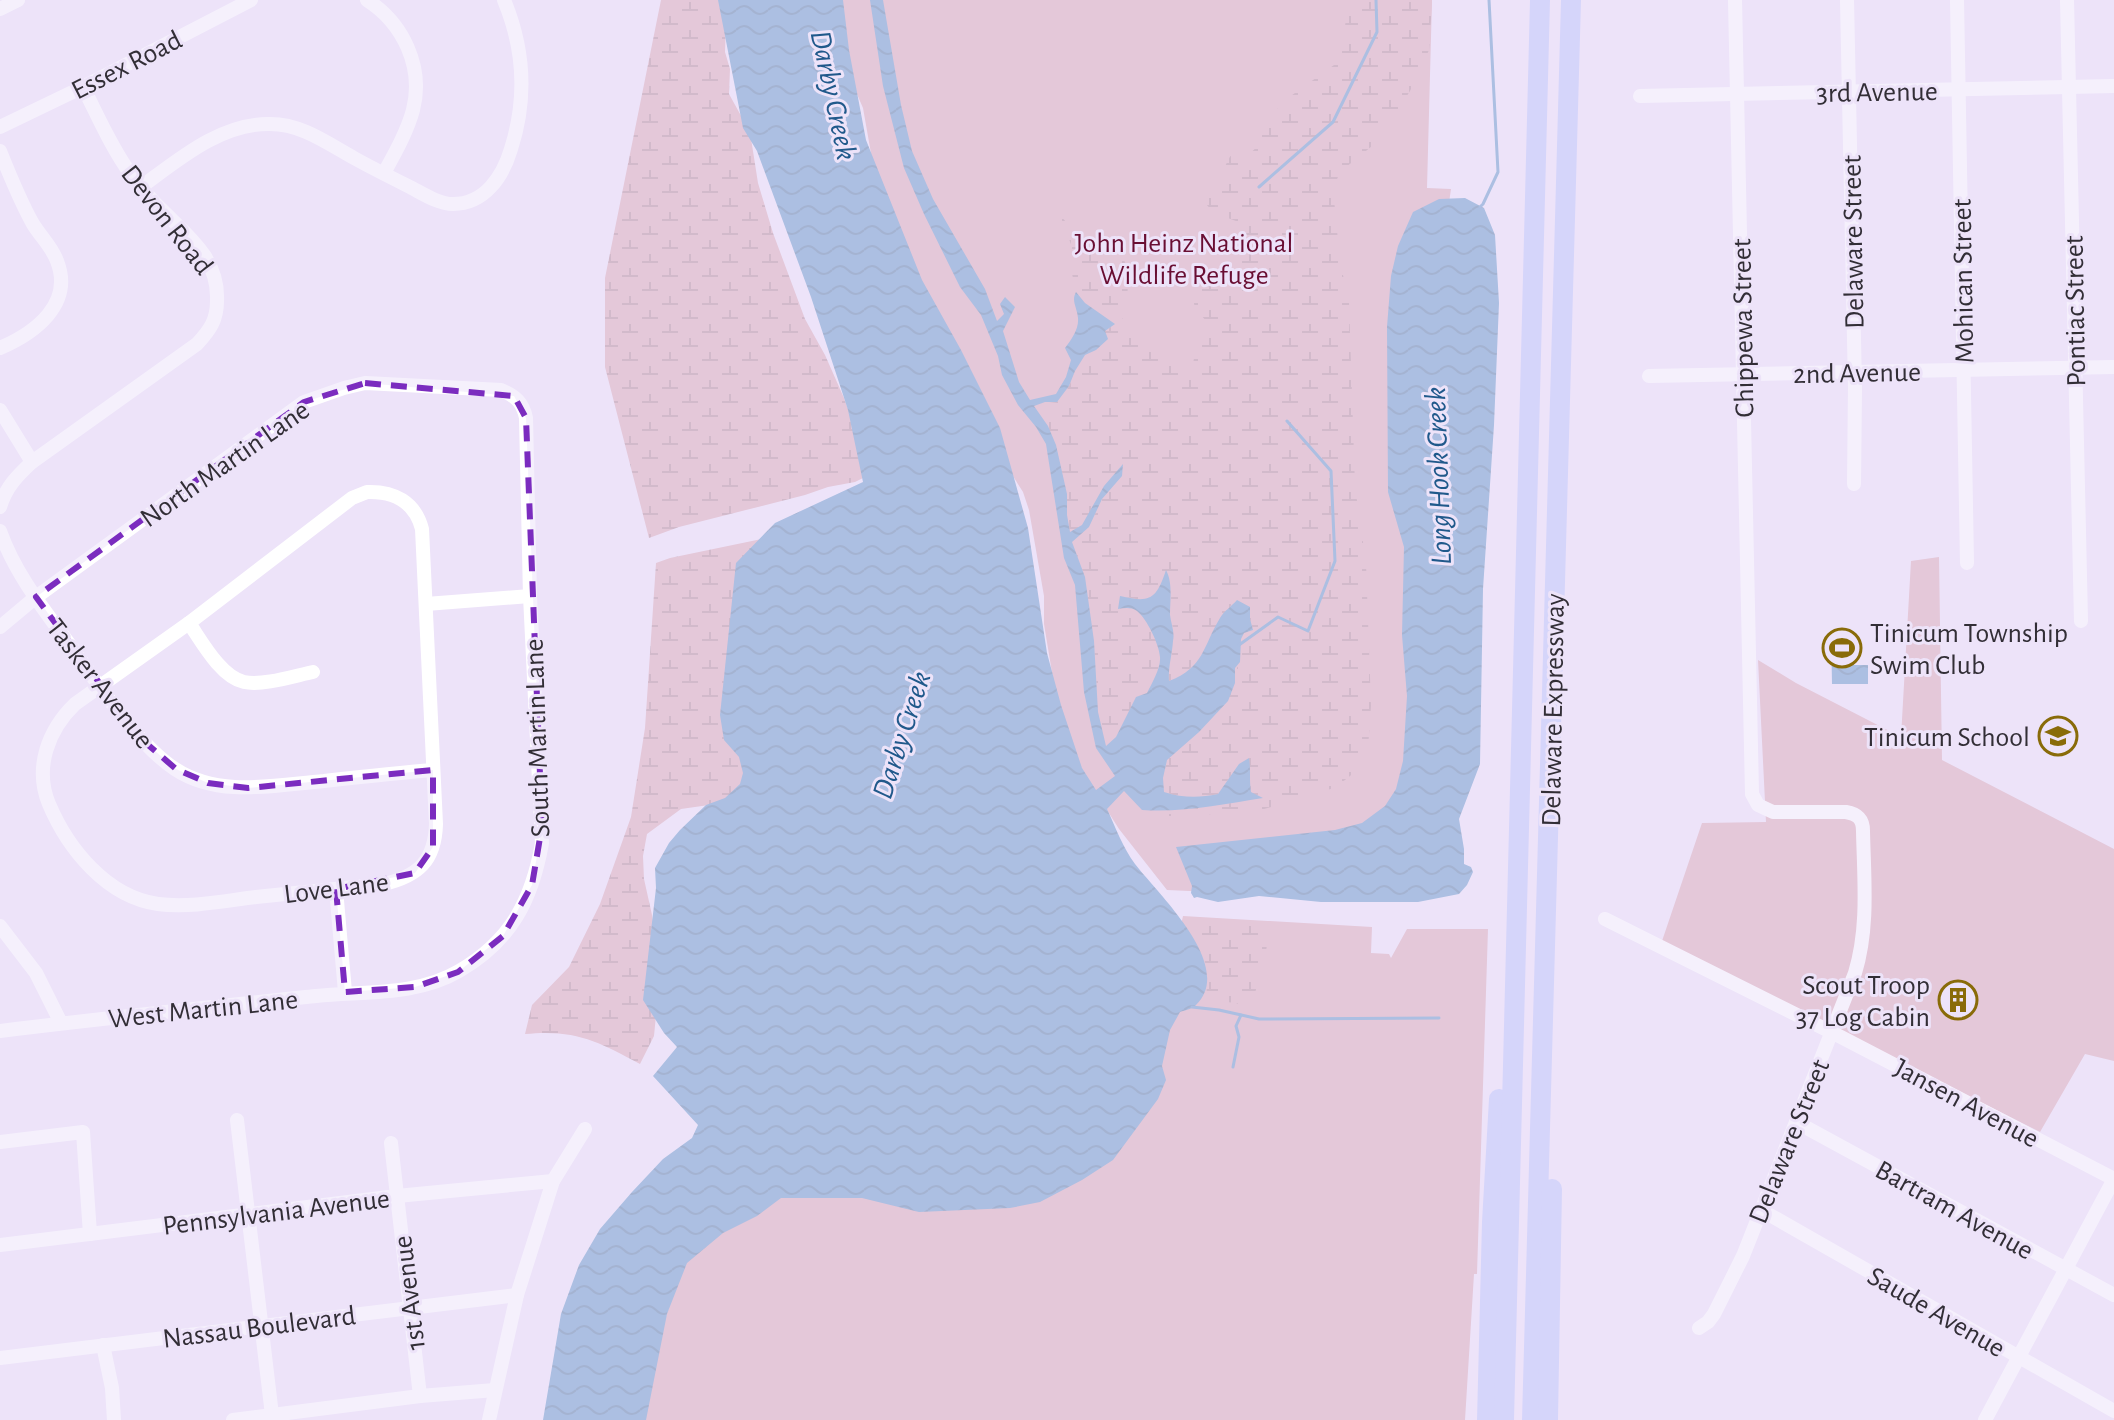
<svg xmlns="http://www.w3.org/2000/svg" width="2114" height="1420" font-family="'Alegreya Sans',sans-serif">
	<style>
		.green { fill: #d9a6b2 }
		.wetland { fill: url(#wetland-marsh) }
		.water { fill: url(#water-waves) }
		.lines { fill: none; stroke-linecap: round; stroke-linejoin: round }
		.stream { stroke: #5d92c5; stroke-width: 3 }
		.minor { stroke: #fff; stroke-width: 14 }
		.highway { stroke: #b9c3fb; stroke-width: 20 }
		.marked { fill: none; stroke: #7b2cbf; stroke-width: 6; stroke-dasharray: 16 10; stroke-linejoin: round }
		.labels { text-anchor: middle; stroke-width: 6; stroke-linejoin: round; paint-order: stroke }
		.street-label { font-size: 28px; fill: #322e36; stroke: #ede3f9 }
		.park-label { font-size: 28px; fill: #690e33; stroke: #ede3f9 }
		.poi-label { font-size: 28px; fill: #322e36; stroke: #ede3f9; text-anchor: end }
		.water-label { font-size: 30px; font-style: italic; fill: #20598b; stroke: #ede3f9 }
	</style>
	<defs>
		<pattern id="wetland-marsh" width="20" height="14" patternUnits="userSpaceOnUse" patternTransform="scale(2)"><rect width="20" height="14" fill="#d9a6b2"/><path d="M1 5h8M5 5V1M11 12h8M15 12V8" fill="none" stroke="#b18892"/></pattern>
		<pattern id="water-waves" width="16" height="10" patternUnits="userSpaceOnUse" patternTransform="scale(2)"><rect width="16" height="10" fill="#5d92c5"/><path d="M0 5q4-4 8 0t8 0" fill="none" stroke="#4d78a1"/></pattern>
	</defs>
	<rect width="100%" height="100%" fill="#ede3f9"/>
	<!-- green -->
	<g class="green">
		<path d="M829,0H1432L1427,188L1451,189L1441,258L1411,772L1341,898L1167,890L1119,829L1088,780L1079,763L1057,703L1044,624V596L1029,510L1023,492L1011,473L989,456L872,159L863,108L850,78Z"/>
		<path d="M1939,557L1942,760L2114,849V1061L2085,1054L2040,1132L1662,941L1702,823L1766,822L1758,660L1796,683L1901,737L1911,561Z"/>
		<path d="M1183,916L1372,927L1371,953L1389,954L1391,958L1407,929H1488L1477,1274H1474L1465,1420H642L650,1366L689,1246L1181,925Z"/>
	</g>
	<!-- wetland -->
	<g class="wetland">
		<path d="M661,0H723L726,21L725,52L730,69L729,94L750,132L758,183L773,233L805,319L825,355L844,398L871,474L855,482L828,487L805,495L679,527L649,538L605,367V278Z"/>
		<path d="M1348,0H1365L1366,7L1370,0H1430L1432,2L1429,50L1410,91L1377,142L1340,172L1333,189L1340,261L1349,303L1355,487L1366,563L1371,706L1368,748L1362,763L1350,776L1336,787L1308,797L1264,809L1191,816H1158L1142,810C1182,813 1223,804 1262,798L1251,793L1249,780L1251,770L1239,764L1218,794C1199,798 1183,798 1164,792L1163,778L1167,760L1222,709L1235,683L1241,639L1244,633L1253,630L1250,619V607L1237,600C1231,606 1224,612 1220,619C1203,648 1203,667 1169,681C1168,666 1174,651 1174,636C1174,629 1171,623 1171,616C1170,601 1174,584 1166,571L1155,595L1142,600L1120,596L1118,608C1125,607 1131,607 1137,611C1147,619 1160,644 1160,657C1161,669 1152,683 1147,693L1136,698L1116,737L1106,747L1098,712L1094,641L1085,577L1072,542L1089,527L1102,499L1122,476L1123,465L1104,486L1082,526L1070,532L1067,515V494L1056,445L1034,405L1057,402C1061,397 1066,392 1069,386C1078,369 1076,359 1096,350L1105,331L1115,324L1085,303L1076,292L1071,269L1072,247L1060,215C1080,238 1090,255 1122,256C1131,270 1129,302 1121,316L1128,329L1138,336L1152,340L1182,375H1191L1196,347L1209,341L1207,322L1195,308L1189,280L1195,275L1209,282L1222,275L1224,259L1222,252C1237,243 1237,238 1236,221L1214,213L1206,204L1207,191H1214C1223,179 1223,164 1233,153L1238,159L1247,156L1257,147L1261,126L1288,98L1334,65L1343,44Z"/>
		<path d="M887,513L751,799L681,809L647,834L643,856L644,879L652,915L660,974L654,1036L640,1064C598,1041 574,1029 525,1034L532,1005L569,967L600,904L631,817L645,728L656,563L670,558Z"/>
		<path d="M1271,921L1266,951L1253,1001L1250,1008L1236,1003L1208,1000C1205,989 1208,977 1206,966C1203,951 1194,936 1185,923L1194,925Z"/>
	</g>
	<!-- water -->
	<g class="water">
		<path d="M718,0H843L849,50L866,140L922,280L961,350L1000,428L1028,528L1047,653L1061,705L1082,768L1096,790L1115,776L1096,748L1084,692L1075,585L1064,558L1046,444L1036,427L1018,405L1002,375L998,356L981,315L960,287L924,214L904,168L883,86L870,0H883L901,105L912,151L933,199L985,289L997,321L1004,314L1000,304L1005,297L1015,307L1003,331L1019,382L1030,400L1056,394L1066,377L1071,360L1065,348C1072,339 1079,329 1078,318C1077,307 1071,301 1076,292L1085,303L1115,324L1105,331L1108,339L1096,350L1085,355L1075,371L1069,386L1057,402H1045L1034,406L1048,426L1056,445L1067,494V515L1070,532L1082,525L1104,486L1123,464L1122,476L1102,499L1089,527L1072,542L1085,577L1094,641L1098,712L1106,746L1116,737L1136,697L1147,693C1152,683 1161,668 1160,657C1159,644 1147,619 1137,611C1131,607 1125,608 1118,609L1120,596C1150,603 1156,600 1166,570C1173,583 1170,600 1170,615C1171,624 1175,632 1173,641C1172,655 1168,668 1169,681C1204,668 1203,646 1220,618C1224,611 1232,606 1237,600L1250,607V619L1253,630L1244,633L1241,639L1240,662L1235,668V683L1228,701L1199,732L1167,760L1163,778L1164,792C1183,798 1199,798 1218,794L1239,764L1249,758C1251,770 1249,780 1251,792L1263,798C1224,804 1182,813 1142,810L1124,791L1107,809C1115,826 1123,848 1135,864C1158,894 1236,966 1196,1005C1193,1009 1185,1010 1180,1012L1170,1030L1162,1066L1166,1080L1158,1099L1113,1160L1082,1180L1040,1202L1010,1208L919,1212L862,1198H781L757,1216L723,1233L687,1263L667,1314L646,1420H543L561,1314L579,1265L600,1229L632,1192L663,1159L692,1138L698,1125L653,1076L677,1047L664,1033L643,1000L656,888L655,868L669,843L680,830L706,805L725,798L740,784L743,773L739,757L724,740L720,715L736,563L775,523L863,482L848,410L811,297L757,151L743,128Z"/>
		<path d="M1465,198L1484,208L1495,235L1499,303L1494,425L1483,589L1480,764L1459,819L1464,849V864L1471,867L1473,872L1467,885L1459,894L1418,902H1321L1259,896L1218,902L1197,897L1194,898L1191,893L1192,886L1176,847L1335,830L1362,823L1385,806L1396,789L1403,761L1407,696L1402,635L1404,547L1388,492L1387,327L1391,276L1398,246L1413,212L1439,199Z"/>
		<path d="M1852,630V665H1868V684H1832L1831,631Z"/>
	</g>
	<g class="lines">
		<!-- stream -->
		<g class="stream">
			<path d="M1259,187L1333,122L1377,32L1376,0"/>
			<path d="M1480,207L1483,204L1498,172L1489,0"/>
			<path d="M1239,645L1278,617L1308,631L1335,561L1331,471L1287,421"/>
			<path d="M1192,1007L1219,1010L1259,1019L1439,1018"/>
			<path d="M1233,1067L1239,1037L1236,1026L1241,1015"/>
		</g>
		<!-- minor -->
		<g class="minor">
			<path d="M367,0C403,23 424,67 413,110C407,132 395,153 384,173"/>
			<path d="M1847,0L1855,387L1854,484"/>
			<path d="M1957,0L1967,563"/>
			<path d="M2067,0L2081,621"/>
			<path d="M0,9L18,0"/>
			<path d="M1640,96L2114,86"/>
			<path d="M0,127L83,87L251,0"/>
			<path d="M0,151C10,176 20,201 33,224C41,237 52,247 57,261C74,304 35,333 0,348"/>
			<path d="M141,187C179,159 221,123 270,124C302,124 327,143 354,158C372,168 390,177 408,186C422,193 438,204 453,204C485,204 503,176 511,149C527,99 524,48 504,0"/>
			<path d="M1649,376L2114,367"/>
			<path d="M0,410L32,462"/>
			<path d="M367,492C394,491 415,502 422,529L436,824C435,861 418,876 384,884C341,888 298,893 256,897C224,901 190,908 158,904C107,897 68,849 49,804C34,768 48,730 75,704L189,623L352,498Z"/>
			<path d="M0,507C6,487 17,476 32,462L197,344C210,330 217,320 217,301C219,259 189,237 162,210C150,199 140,186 130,173C111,147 98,116 83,87"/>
			<path d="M0,531C17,579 51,618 80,659C104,693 141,747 175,769C219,798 275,785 324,781C360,777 396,773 433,770"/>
			<path d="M426,604L530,596"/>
			<path d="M189,623C202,642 221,677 244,682C263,686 294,676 313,672"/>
			<path d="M0,627L36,597L304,402L344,388L365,383L501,390C516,396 523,403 526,418L530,596L542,843C532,900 511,941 459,971C417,996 363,991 316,996C211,1007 105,1018 0,1031"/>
			<path d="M336,889L345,992"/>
			<path d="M1605,919L1841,1037L2114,1179"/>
			<path d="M0,926L36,973L61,1023"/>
			<path d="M237,1120L272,1415"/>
			<path d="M1796,1122L2114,1295"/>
			<path d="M0,1142L83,1132L90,1234"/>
			<path d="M391,1143L420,1396"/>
			<path d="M1761,1210L2114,1411"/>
			<path d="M0,1245L397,1196L553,1181"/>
			<path d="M1699,1328L1708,1322L1714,1314L1743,1256L1855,973C1869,927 1864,879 1863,831C1863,819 1858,814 1846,812H1773L1758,805L1752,794L1735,0"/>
			<path d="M103,1345L112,1388L114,1420"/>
			<path d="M0,1358L517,1295"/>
			<path d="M233,1420L420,1396L495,1390"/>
			<path d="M489,1420L517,1295L553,1181L585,1129"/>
			<path d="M1985,1420L2114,1179"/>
		</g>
		<!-- highway -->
		<g class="highway">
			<path d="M1487,1420L1492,1222L1499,1099"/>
			<path d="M1504,1420L1540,0"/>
			<path d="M1532,1420L1571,0"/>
			<path d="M1548,1420L1552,1189"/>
		</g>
	</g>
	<!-- marked area -->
	<path d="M0 0H2114V1420H0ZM365,383L514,396L526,418L542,826L532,885L503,936L458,972L415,987L345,992L336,889L415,873L433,847V770L248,788L208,783L176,769L140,738L36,597L304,402Z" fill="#ede3f9" fill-opacity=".55" fill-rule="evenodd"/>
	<path class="marked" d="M365,383L514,396L526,418L542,826L532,885L503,936L458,972L415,987L345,992L336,889L415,873L433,847V770L248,788L208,783L176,769L140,738L36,597L304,402Z"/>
	<!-- icons -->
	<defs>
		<symbol id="stadium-ring" viewBox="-11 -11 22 22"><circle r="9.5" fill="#ede3f9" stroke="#896b09" stroke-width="1.5"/><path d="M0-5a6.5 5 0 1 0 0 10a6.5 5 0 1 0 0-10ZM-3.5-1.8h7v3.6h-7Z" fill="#896b09"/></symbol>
		<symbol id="school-ring" viewBox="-11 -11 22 22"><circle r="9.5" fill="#ede3f9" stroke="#896b09" stroke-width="1.5"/><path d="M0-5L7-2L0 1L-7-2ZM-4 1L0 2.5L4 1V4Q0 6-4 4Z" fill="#896b09"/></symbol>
		<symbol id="building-ring" viewBox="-11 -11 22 22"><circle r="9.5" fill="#ede3f9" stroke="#896b09" stroke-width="1.5"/><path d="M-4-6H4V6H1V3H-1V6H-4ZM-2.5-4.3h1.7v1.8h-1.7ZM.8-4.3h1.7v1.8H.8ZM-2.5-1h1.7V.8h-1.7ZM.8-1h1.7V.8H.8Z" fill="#896b09"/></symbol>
	</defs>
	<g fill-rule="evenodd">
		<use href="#stadium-ring" x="1820" y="626" width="44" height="44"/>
		<use href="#school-ring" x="2036" y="714" width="44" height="44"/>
		<use href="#building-ring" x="1936" y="978" width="44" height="44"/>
	</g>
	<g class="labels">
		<!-- street labels -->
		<g class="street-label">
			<text transform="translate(126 64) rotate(-27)" y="10">Essex Road</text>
			<text transform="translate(1877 91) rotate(-1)" y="10">3rd Avenue</text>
			<text transform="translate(168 219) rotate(52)" y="10">Devon Road</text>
			<text transform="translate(1852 242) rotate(-91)" y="10">Delaware Street</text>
			<text transform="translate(1962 281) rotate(-91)" y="10">Mohican Street</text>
			<text transform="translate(2074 311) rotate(-91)" y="10">Pontiac Street</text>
			<text transform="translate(1742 328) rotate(-91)" y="10">Chippewa Street</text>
			<text transform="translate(1857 372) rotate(-1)" y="10">2nd Avenue</text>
			<text transform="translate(224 463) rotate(-35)" y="10">North Martin Lane</text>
			<text transform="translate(101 683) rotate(52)" y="10">Tasker Avenue</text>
			<text transform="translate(1552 710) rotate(-89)" y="10">Delaware Expressway</text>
			<text transform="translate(536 738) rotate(-92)" y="10">South Martin Lane</text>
			<text transform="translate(336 887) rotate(-7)" y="10">Love Lane</text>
			<text transform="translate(203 1008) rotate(-6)" y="10">West Martin Lane</text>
			<text transform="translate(1967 1102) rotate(28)" y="10">Jansen Avenue</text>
			<text transform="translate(1788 1141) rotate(-68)" y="10">Delaware Street</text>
			<text transform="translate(1955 1209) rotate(29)" y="10">Bartram Avenue</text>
			<text transform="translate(276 1211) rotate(-7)" y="10">Pennsylvania Avenue</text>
			<text transform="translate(408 1293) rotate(-97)" y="10">1st Avenue</text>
			<text transform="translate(1937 1311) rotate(30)" y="10">Saude Avenue</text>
			<text transform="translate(259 1326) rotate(-7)" y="10">Nassau Boulevard</text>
		</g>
		<!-- park labels -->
		<g class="park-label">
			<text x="1184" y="252">John Heinz National<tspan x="1184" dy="32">Wildlife Refuge</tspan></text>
		</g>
		<!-- poi labels -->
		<g class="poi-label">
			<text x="1870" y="642" text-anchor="start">Tinicum Township<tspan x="1870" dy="32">Swim Club</tspan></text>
			<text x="2030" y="746">Tinicum School</text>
			<text x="1930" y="994">Scout Troop<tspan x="1930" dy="32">37 Log Cabin</tspan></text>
		</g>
		<!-- water labels -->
		<g class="water-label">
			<text transform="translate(834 95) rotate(78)" y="10">Darby Creek</text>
			<text transform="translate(1438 476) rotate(-92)" y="10">Long Hook Creek</text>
			<text transform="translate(901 735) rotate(-72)" y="10">Darby Creek</text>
		</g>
	</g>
</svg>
